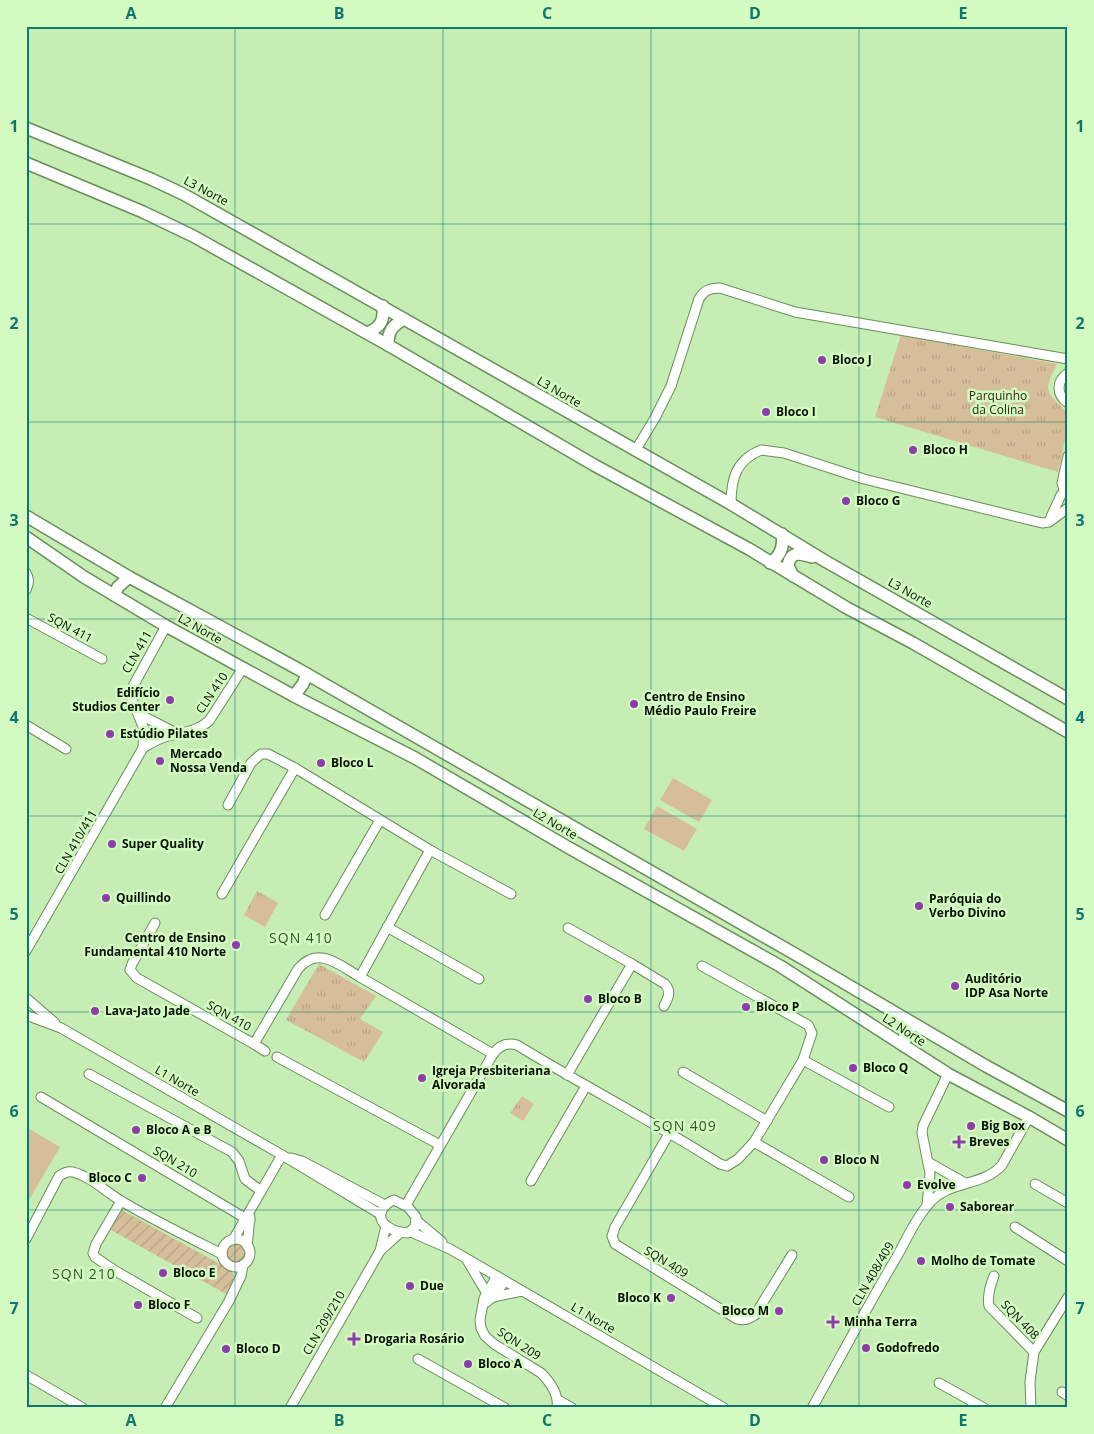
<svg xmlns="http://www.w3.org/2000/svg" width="1094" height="1434" font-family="'Open Sans',sans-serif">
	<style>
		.grass { fill: url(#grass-tufts) }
		.garden { fill: url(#garden-furrows) }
		.pitch { fill: #d7be9a }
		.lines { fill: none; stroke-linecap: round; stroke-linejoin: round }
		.minor-casing { stroke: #6a8e5a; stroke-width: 11 }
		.major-casing { stroke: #6a8e5a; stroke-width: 14 }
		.minor { stroke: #fff; stroke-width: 9 }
		.major { stroke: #fff; stroke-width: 11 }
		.grid { fill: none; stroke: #0f766e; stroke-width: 1; stroke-opacity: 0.55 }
		.poi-dot { fill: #8e3cab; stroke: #d3fac1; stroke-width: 2 }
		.labels { text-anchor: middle; stroke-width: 5; stroke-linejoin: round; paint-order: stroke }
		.street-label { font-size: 12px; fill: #051101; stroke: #d3fac1 }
		.poi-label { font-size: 12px; font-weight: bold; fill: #051101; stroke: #d3fac1; text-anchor: start }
		.park-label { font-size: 12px; fill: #36260c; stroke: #d3fac1 }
		.neighbourhood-label { font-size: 14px; letter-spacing: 1px; fill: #345523; stroke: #d3fac1 }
		.neatline { fill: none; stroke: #0f766e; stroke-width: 2 }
		.grid-label { font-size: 16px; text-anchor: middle; font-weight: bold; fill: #0f766e }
	</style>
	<defs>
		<pattern id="grass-tufts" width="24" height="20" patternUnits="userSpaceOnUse" patternTransform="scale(1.25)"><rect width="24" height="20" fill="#d7be9a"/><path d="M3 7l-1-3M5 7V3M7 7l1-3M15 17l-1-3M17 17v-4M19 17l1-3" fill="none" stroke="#b7a283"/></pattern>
		<pattern id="garden-furrows" width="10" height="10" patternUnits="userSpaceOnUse" patternTransform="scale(1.25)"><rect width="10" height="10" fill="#d7be9a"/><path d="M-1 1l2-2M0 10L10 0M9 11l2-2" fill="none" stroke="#b7a283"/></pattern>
	</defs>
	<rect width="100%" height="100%" fill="#c6edb4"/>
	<!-- grass -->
	<g class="grass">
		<path d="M901,335L1057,364C1041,395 1048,391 1068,414V426L1058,472L875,417Z"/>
		<path d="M257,891L278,903L265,927L244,915Z"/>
		<path d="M319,964L376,996L360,1019L383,1032L364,1062L286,1020Z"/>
		<path d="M522,1096L534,1104L523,1121L510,1113Z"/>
	</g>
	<!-- garden -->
	<g class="garden">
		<path d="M120,1209L229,1269L234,1275V1279L226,1294L109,1229Z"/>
		<circle cx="232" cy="1252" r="15"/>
	</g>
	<!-- pitch -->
	<g class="pitch">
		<path d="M673,778L712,800L699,822L660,800Z"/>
		<path d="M657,806L697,829L684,851L644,829Z"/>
		<path d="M269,898L278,903L264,926L255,921Z"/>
		<path d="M26,1127L60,1147L26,1205Z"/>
	</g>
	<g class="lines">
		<defs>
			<g id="minor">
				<path d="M1068,373C1056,381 1056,395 1068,403"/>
				<path d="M635,451L655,418L671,386L699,299C704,290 710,288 720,288L795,312L1068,359"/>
				<path d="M1064,490L1062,483L1068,456"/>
				<path d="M731,504C731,479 736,460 761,450L784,453L864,479L1042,523L1049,522L1068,508"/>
				<path d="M1050,519L1061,495"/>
				<path d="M26,573C30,579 29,584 26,590"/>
				<path d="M26,618L102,659"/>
				<path d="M139,714L178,734"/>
				<path d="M26,725L66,749"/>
				<path d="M143,748C151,743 159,738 168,736C183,732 196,732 209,721L243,668"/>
				<path d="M228,805L251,763L261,754H268L295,768L430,850L360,977L493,1054"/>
				<path d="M430,850L511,894"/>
				<path d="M222,894L295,768"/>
				<path d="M325,915L380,820"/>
				<path d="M155,923L132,964L130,970L137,978L254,1044L298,969C318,945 339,965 360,977"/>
				<path d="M387,927L479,979"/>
				<path d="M568,928L632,964L665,984C672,992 668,998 664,1006"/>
				<path d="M26,951L143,748L144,729L131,697V690L166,626"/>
				<path d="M26,998L55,1023"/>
				<path d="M26,1015L61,1028L282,1155L380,1214"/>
				<path d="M254,1044L265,1051"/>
				<path d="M277,1057L440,1145"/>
				<path d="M803,1060L889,1107"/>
				<path d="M683,1072L767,1121"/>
				<path d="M89,1074L232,1152L239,1161L245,1179L261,1191"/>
				<path d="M567,1075L632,964"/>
				<path d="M41,1097L250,1221"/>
				<path d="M670,1132L615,1227L612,1236L615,1244L737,1319C745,1321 749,1319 755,1315L792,1255"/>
				<path d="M754,1142L849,1197"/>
				<path d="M291,1158L302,1161L385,1205"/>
				<path d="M928,1162L965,1183"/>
				<path d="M531,1181L586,1086"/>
				<path d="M1035,1184L1068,1203"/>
				<path d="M394,1200L408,1207L416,1217L415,1227L408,1233C397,1233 375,1225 382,1210C385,1205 388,1202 394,1200Z"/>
				<path d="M121,1201L96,1244L93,1253L95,1257L114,1270L197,1318"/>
				<path d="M406,1205L493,1054C499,1046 506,1042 517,1045C584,1086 654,1122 720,1164L727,1166L738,1159L754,1142L803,1060L812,1033L808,1025L702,966"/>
				<path d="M927,1205L930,1173L922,1133L923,1126L948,1074"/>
				<path d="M417,1221L442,1242"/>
				<path d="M1015,1227L1068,1261"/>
				<path d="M411,1232L450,1249L724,1408"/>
				<path d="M26,1239L59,1176C64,1173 67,1171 73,1172C92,1177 107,1193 123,1202C155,1221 188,1237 222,1254"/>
				<circle cx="236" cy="1253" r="14"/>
				<path d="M233,1240L282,1155"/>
				<path d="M247,1246L250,1217"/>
				<path d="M380,1251L401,1232"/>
				<path d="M467,1260L486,1292"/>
				<path d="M497,1276L484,1298L480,1320L481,1328L485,1336L494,1344L541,1373C550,1382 559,1395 557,1408"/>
				<path d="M994,1276C990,1286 987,1296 989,1306L1034,1352"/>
				<path d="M493,1297L522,1291"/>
				<path d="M484,1304L493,1297L505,1281"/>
				<path d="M418,1359L505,1408"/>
				<path d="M26,1375L83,1408"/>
				<path d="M939,1383L984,1408"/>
				<path d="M1062,1392L1068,1396"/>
				<path d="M558,1400L572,1408"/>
				<path d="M165,1408L229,1301L241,1276L243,1265"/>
				<path d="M290,1408L380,1251L386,1226"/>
				<path d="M812,1408C840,1358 867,1307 896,1258C906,1241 914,1221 927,1206C947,1179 982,1188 1002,1165L1029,1117"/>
				<path d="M1031,1408L1030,1382L1034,1352L1068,1297"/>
			</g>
			<g id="major">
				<path d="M26,128L151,179L183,194L731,504L825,561L1068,699"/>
				<path d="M26,163L143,212L193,236L388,345L594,465L749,549L847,608L913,643L1068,732"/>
				<path d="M367,333C381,327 384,321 383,306"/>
				<path d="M388,345C388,331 392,326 404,319"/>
				<path d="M26,516L129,577L298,669L807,961L986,1066L1068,1111"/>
				<path d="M26,537L84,577L166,626L294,696L415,758L571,849L780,966L948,1074L1029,1117L1068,1140"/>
				<path d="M770,563C781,556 784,546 782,534"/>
				<path d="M793,576L788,566C790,551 800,553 812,557"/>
				<path d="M114,595L118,587L129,577"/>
				<path d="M294,696L303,684L307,674"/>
				<path d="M904,1046L905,1034L914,1024"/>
			</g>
		</defs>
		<!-- minor casing -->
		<use href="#minor" class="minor-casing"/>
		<!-- major casing -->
		<use href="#major" class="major-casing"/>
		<!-- minor -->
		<use href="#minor" class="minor"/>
		<!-- major -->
		<use href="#major" class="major"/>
	</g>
	<!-- grid -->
	<path class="grid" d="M235,26V1408M443,26V1408M651,26V1408M859,26V1408M26,224H1068M26,422H1068M26,619H1068M26,816H1068M26,1012H1068M26,1210H1068"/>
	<!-- markers -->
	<g class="poi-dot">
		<circle cx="822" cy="360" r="5"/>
		<circle cx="766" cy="412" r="5"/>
		<circle cx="913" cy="450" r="5"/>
		<circle cx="846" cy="501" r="5"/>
		<circle cx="170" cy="700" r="5"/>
		<circle cx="634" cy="704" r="5"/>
		<circle cx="110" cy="734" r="5"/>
		<circle cx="160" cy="761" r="5"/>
		<circle cx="321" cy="763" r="5"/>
		<circle cx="112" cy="844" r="5"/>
		<circle cx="106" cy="898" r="5"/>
		<circle cx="919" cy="906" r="5"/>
		<circle cx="236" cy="945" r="5"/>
		<circle cx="955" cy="986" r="5"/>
		<circle cx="588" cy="999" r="5"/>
		<circle cx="746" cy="1007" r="5"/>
		<circle cx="95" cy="1011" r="5"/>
		<circle cx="853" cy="1068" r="5"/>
		<circle cx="422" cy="1078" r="5"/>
		<circle cx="971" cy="1126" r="5"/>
		<circle cx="136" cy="1130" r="5"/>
		<path d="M956.5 1134.5h5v5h5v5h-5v5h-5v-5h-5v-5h5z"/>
		<circle cx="824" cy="1160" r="5"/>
		<circle cx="142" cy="1178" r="5"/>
		<circle cx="907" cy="1185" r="5"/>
		<circle cx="950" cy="1207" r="5"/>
		<circle cx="921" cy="1261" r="5"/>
		<circle cx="163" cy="1273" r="5"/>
		<circle cx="410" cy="1286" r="5"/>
		<circle cx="671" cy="1298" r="5"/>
		<circle cx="138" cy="1305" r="5"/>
		<circle cx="779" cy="1311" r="5"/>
		<path d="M830.5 1314.5h5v5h5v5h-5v5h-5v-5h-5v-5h5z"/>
		<path d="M351.5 1331.5h5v5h5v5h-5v5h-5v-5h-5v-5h5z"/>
		<circle cx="866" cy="1348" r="5"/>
		<circle cx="226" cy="1349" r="5"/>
		<circle cx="468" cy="1364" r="5"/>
	</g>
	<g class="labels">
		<!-- street labels -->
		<g class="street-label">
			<text transform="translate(206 191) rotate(28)" y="4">L3 Norte</text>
			<text transform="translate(559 392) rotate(30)" y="4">L3 Norte</text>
			<text transform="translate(910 593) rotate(29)" y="4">L3 Norte</text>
			<text transform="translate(70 628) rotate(28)" y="4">SQN 411</text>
			<text transform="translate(200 629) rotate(29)" y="4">L2 Norte</text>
			<text transform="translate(137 652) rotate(-60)" y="4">CLN 411</text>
			<text transform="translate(212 693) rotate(-56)" y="4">CLN 410</text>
			<text transform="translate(555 824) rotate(30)" y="4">L2 Norte</text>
			<text transform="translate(76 842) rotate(-60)" y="4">CLN 410/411</text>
			<text transform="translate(229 1016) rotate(29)" y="4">SQN 410</text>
			<text transform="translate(904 1030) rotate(33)" y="4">L2 Norte</text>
			<text transform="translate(177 1081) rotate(30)" y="4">L1 Norte</text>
			<text transform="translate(175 1162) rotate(31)" y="4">SQN 210</text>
			<text transform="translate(666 1262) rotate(31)" y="4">SQN 409</text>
			<text transform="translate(873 1274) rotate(-60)" y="4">CLN 408/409</text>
			<text transform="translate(593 1318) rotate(30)" y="4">L1 Norte</text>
			<text transform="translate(1020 1320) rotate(46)" y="4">SQN 408</text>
			<text transform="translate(324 1323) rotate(-60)" y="4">CLN 209/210</text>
			<text transform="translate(519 1344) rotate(33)" y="4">SQN 209</text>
		</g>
		<!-- poi labels -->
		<g class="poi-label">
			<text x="832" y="364">Bloco J</text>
			<text x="776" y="416">Bloco I</text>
			<text x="923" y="454">Bloco H</text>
			<text x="856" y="505">Bloco G</text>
			<text x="160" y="697" text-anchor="end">Edifício<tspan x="160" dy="14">Studios Center</tspan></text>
			<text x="644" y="701">Centro de Ensino<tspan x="644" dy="14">Médio Paulo Freire</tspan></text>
			<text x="120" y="738">Estúdio Pilates</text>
			<text x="170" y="758">Mercado<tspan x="170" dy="14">Nossa Venda</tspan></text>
			<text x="331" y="767">Bloco L</text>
			<text x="122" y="848">Super Quality</text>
			<text x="116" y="902">Quillindo</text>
			<text x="929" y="903">Paróquia do<tspan x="929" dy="14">Verbo Divino</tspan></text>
			<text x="226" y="942" text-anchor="end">Centro de Ensino<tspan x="226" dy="14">Fundamental 410 Norte</tspan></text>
			<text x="965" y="983">Auditório<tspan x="965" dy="14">IDP Asa Norte</tspan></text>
			<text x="598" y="1003">Bloco B</text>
			<text x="756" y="1011">Bloco P</text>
			<text x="105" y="1015">Lava-Jato Jade</text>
			<text x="863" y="1072">Bloco Q</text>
			<text x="432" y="1075">Igreja Presbiteriana<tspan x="432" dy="14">Alvorada</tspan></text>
			<text x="981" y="1130">Big Box</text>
			<text x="146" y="1134">Bloco A e B</text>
			<text x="969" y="1146">Breves</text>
			<text x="834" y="1164">Bloco N</text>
			<text x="132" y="1182" text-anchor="end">Bloco C</text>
			<text x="917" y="1189">Evolve</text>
			<text x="960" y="1211">Saborear</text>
			<text x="931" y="1265">Molho de Tomate</text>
			<text x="173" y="1277">Bloco E</text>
			<text x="420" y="1290">Due</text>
			<text x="661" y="1302" text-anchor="end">Bloco K</text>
			<text x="148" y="1309">Bloco F</text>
			<text x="769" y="1315" text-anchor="end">Bloco M</text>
			<text x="844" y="1326">Minha Terra</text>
			<text x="364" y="1343">Drogaria Rosário</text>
			<text x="876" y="1352">Godofredo</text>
			<text x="236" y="1353">Bloco D</text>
			<text x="478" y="1368">Bloco A</text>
		</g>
		<!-- park labels -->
		<g class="park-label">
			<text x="998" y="400">Parquinho<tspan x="998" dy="14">da Colina</tspan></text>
		</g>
		<!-- neighbourhood labels -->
		<g class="neighbourhood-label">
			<text x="301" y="943">SQN 410</text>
			<text x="685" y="1131">SQN 409</text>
			<text x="84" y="1279">SQN 210</text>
		</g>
	</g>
	<!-- border -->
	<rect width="1094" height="1434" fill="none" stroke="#d3fac1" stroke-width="55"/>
	<rect x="28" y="28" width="1038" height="1378" class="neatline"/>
	<g class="grid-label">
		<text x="131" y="19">A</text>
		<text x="339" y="19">B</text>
		<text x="547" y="19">C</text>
		<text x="755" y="19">D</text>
		<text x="963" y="19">E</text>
		<text x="14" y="132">1</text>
		<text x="1080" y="132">1</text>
		<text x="14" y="329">2</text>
		<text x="1080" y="329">2</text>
		<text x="14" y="526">3</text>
		<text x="1080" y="526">3</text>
		<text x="14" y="723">4</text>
		<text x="1080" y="723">4</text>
		<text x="14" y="920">5</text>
		<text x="1080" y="920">5</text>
		<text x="14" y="1117">6</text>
		<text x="1080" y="1117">6</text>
		<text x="14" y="1314">7</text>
		<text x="1080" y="1314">7</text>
		<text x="131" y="1426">A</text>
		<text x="339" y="1426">B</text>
		<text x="547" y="1426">C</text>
		<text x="755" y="1426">D</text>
		<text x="963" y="1426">E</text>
	</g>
</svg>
